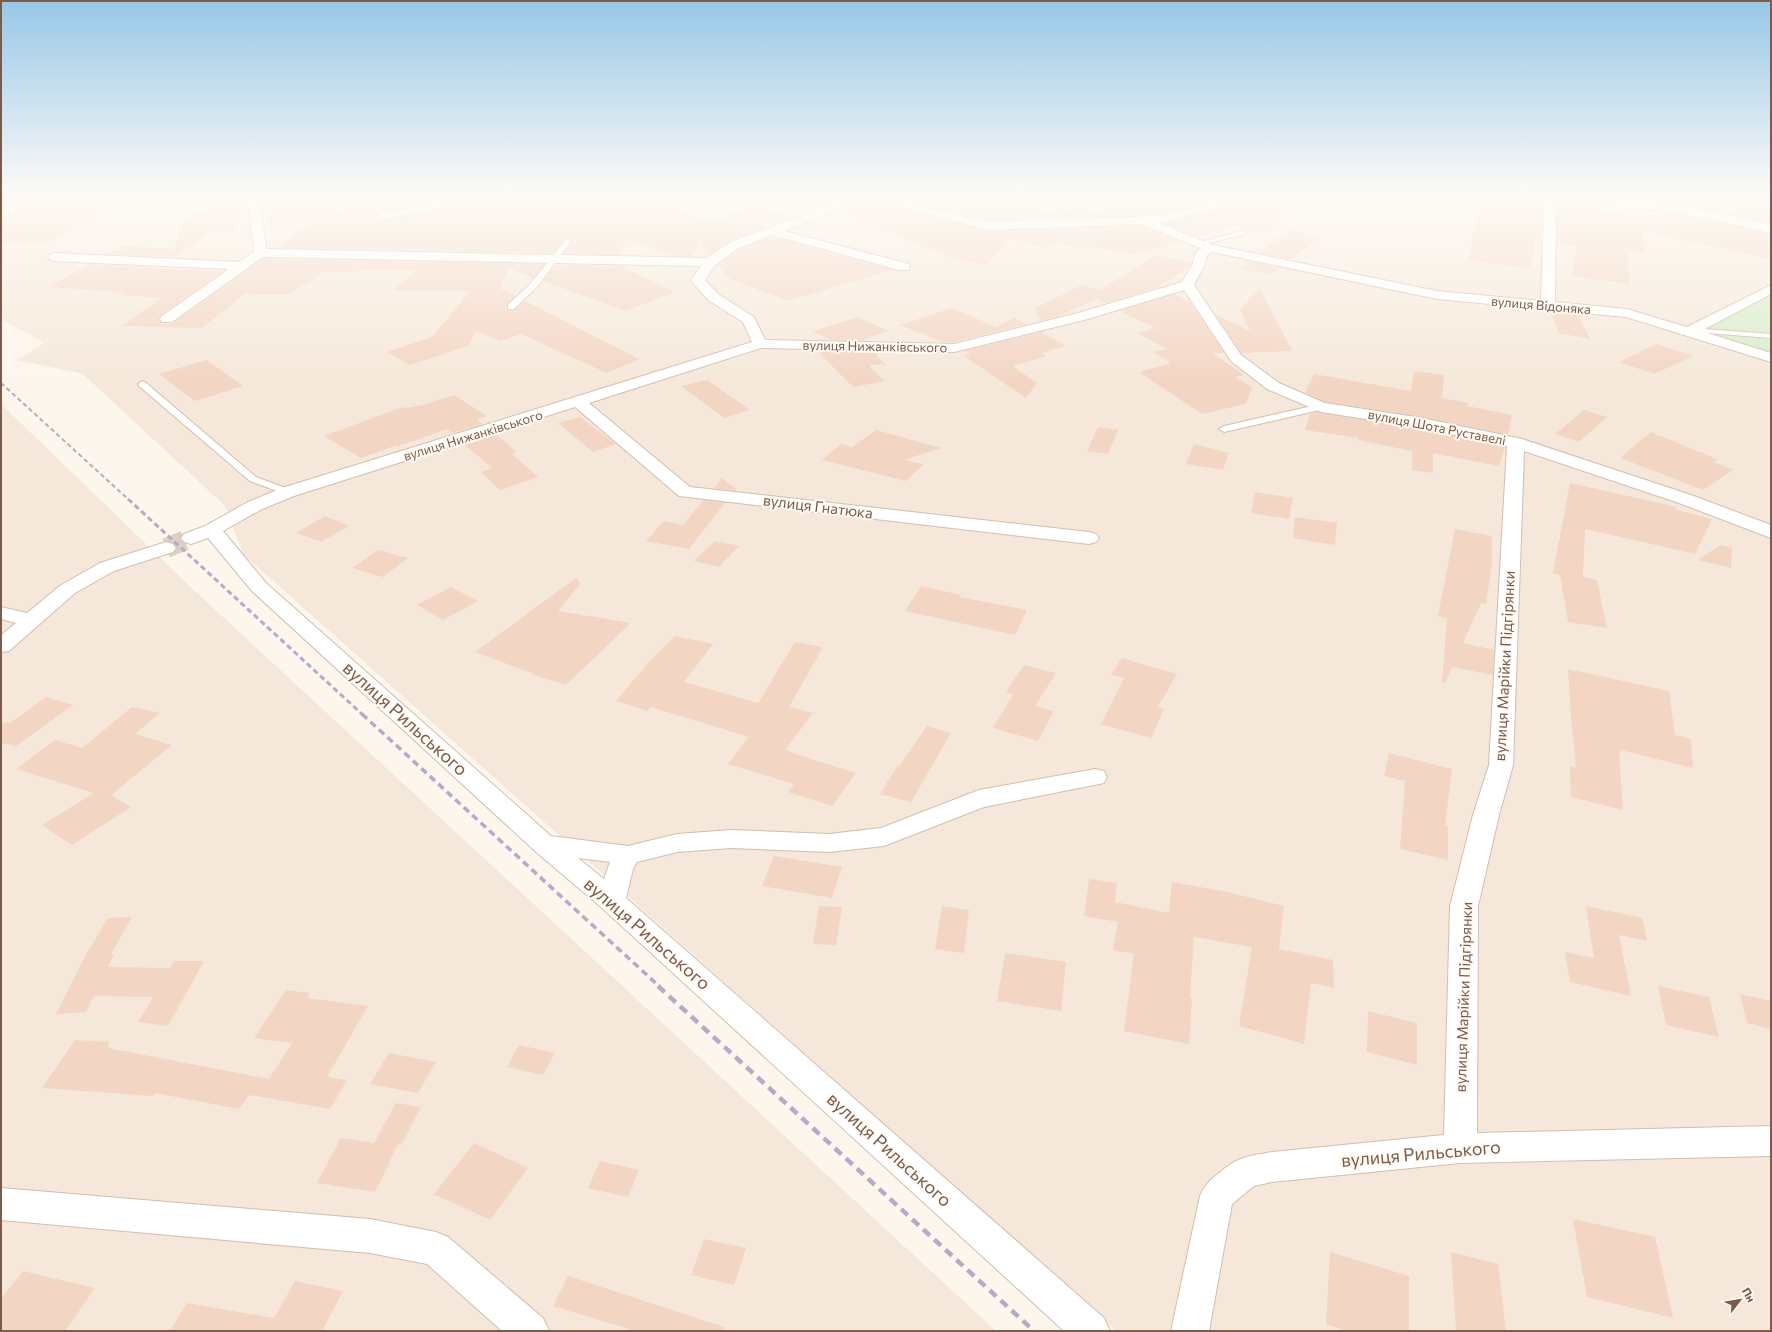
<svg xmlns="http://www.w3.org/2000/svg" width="1772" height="1332" font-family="Commissioner,sans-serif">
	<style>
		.residential { fill: #f5e8da }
		.green { fill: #d8ecc9 }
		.building { fill: #f3d5c3 }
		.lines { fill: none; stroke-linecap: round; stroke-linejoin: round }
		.minor-tunnel { stroke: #dcd0c4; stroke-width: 20; stroke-dasharray: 20 10; stroke-linecap: butt }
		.service-casing { stroke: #d1beb0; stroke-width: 2 }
		.minor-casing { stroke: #d1beb0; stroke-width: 2 }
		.service { fill: #fff; fill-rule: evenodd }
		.minor { fill: #fff; fill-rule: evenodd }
		.rail-far3 { stroke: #b9a8c9; stroke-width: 2; stroke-dasharray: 4.5 3; stroke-linecap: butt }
		.rail-far2 { stroke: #b9a8c9; stroke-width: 3; stroke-dasharray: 5.5 3.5; stroke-linecap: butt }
		.rail-far1 { stroke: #b9a8c9; stroke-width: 3.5; stroke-dasharray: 7 4.5; stroke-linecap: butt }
		.rail { stroke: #b9a8c9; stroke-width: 4.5; stroke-dasharray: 9 6; stroke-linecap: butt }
		.labels { text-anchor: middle; stroke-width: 4; stroke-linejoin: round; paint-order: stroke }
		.far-street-label { font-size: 13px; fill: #7a5c4d; stroke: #fffaf3 }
		.street-label { font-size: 15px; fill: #7a5c4d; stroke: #fffaf3 }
		.near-street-label { font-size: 18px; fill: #7a5c4d; stroke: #fffaf3 }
	</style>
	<rect width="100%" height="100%" fill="#fdf6ec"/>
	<!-- residential -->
	<g class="residential">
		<path d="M1,197H1771V285L1678,332L1771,362V1331H1116L243,554L225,506L83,374L17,360L44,343L1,319Z"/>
		<path d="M1,404L198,594L996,1331H1Z"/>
	</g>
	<!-- green -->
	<path class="green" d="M1771,295V354L1701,333L1709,328Z"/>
	<!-- building -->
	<g class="building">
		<path d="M27,197H77L73,204L80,208L85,207L92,197H116L86,224H78L45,244H1V219Z"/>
		<path d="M211,197H244L237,229L213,231L175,257L108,254L122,246L174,249L184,219H188L189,214L210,212Z"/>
		<path d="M262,197H296L298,204L333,200L337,210L371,205L374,207L411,197H444L411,207L383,210L376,215L384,220L412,215L468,200L471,197H594L595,208L638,197L655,205L667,202L690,214L714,221L753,206L786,214L757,226L765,228L730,241L709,255L700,243L692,256H672L626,238L619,255L564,254L572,241L566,239L553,253L277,248L311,222L270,226Z"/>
		<path d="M807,197H845L825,205Z"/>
		<path d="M892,197H963L1000,208L1025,202L1048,212L1063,208L1067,210L1083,207L1090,211L1175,200L1177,197H1216L1205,204L1159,215L989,220Z"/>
		<path d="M1234,197H1302L1266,235L1234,225L1197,237L1164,223L1214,210Z"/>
		<path d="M1753,197H1771V223L1679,204L1682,202L1734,212Z"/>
		<path d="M1507,198L1542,204L1541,242L1535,241L1530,268L1469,260L1479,199L1507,202Z"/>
		<path d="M866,200L989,231L1141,226L1180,242L1134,255L1087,246L1081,249L1055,243L1045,248L1010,239L987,264L956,260L839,211Z"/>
		<path d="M1557,205L1665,216L1669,213L1771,234V259L1641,231L1646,252L1627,250L1630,284L1572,276L1577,247L1557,244Z"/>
		<path d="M1288,230L1321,236L1291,259L1260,253Z"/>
		<path d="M771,237L813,248L893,270L787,301L729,278L718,265L740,249Z"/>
		<path d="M1156,255L1192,263L1189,268L1158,286L1159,287L1105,303L1097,299L1056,317L1041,321L1035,308L1082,285L1100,290Z"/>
		<path d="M263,259L544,264L533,278L508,268L500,288L515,296L507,304V310H515L525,301L639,359L607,373L521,334L500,341L476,331L468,346L410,365L387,352L432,337L470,291L394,290L416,271L361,269L357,273L322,272L308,284H302L288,295L245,294L202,328L122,326L161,298L119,295L124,292L48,287L90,264L222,272L161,315L159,318L162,324H172Z"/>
		<path d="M1250,261L1280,268L1271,275L1241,269Z"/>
		<path d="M555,265L620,266L675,292L626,311L543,281Z"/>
		<path d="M1260,288L1292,351L1241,353L1216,315L1250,331L1240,310Z"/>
		<path d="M1174,294L1190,302L1224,353H1212L1244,375L1235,377L1252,387L1246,404L1202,414L1139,372L1171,363L1153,352L1168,349L1137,333L1155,328L1120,311Z"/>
		<path d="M952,308L996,327L1014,318L1026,324L954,342H943L900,325Z"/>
		<path d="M1550,311L1578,314L1590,339L1559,333Z"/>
		<path d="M858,317L889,331L864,339L865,341L831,340L813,331Z"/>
		<path d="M1041,332L1066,346L1041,353L1047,356L1012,366L1037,383L1026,398L964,356L971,354L964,351Z"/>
		<path d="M1656,344L1693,356L1654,374L1619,362Z"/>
		<path d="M827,351L874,352L886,366L881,364L869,366L885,381L853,387L819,353Z"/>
		<path d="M207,360L243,386L195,401L159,374Z"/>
		<path d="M1414,371L1444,375L1442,398L1468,403L1467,406L1512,415L1508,435L1422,417L1325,402L1305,393L1314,374L1411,391Z"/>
		<path d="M707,380L750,410L724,418L681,386Z"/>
		<path d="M454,395L487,416L477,420L483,424L452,433L447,429L399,446L397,445L361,458L324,436L403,407L405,408L423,405Z"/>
		<path d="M1584,410L1607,417L1579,442L1555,434Z"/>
		<path d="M1317,412L1422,429L1505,447L1499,466L1433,453V473L1412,470V451L1358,440L1359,438L1305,430L1310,414Z"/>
		<path d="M580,417L616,444L593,452L558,423Z"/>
		<path d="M1098,427L1118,430L1108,454L1087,451Z"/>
		<path d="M876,430L941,448L904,460L924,464L906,481L822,460L841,444L852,447Z"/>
		<path d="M1651,432L1719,460L1713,462L1733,470L1703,490L1620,458Z"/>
		<path d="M495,434L517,452L512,454L538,477L500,490L481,472L492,468L464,444Z"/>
		<path d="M1194,444L1229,453L1223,470L1186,464Z"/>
		<path d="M722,478L736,489L735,491L714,488Z"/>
		<path d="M1570,483L1677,507L1674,509L1712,519L1695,554L1585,529L1583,577L1597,580L1607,628L1568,622L1560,575L1553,573Z"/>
		<path d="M1255,492L1293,498L1289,519L1251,513Z"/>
		<path d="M704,500L725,503L689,549L646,541L664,521L683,525Z"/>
		<path d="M325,516L349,526L321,542L296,533Z"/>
		<path d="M1295,517L1337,523L1335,545L1293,538Z"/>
		<path d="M1455,529L1492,536V564L1486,604L1481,603L1463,643L1494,650L1493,675L1452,667L1445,683L1442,682L1447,619L1438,616Z"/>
		<path d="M715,541L739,546L719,567L694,561Z"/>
		<path d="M1720,545L1732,548L1731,568L1698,560Z"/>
		<path d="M378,550L408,558L383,577L352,568Z"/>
		<path d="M576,578L581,583L558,611L631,623L566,685L533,675L534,674L475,652Z"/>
		<path d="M921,586L961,595L960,597L1027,610L1015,635L905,611Z"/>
		<path d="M451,587L478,601L443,620L417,605Z"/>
		<path d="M675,636L713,644L684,682L758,703L795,642L823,647L789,707L813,713L785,750L790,751L789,752L856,773L832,806L788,792L794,784L728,764L749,737L651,707L648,711L616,701L648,663Z"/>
		<path d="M1122,658L1177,674L1158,707L1164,709L1151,738L1101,724L1124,678L1111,675Z"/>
		<path d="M1024,665L1056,673L1035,706L1054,711L1038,741L993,728L1013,694L1006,692Z"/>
		<path d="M1568,669L1669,691L1675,735L1691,739L1693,768L1621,750V753H1619L1623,810L1571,797L1570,766L1576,768L1571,716Z"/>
		<path d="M46,697L73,705L16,746L1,743V722L10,723Z"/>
		<path d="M132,707L160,713L135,734L172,745L111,795L131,807L72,845L42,825L94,793L16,769L55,740L82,748Z"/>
		<path d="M927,726L951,733L911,802L880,794L898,765H900Z"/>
		<path d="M1389,753L1452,769L1445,825L1448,826V860L1400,849L1405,781L1384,776Z"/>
		<path d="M774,856L842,867L832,898L762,886Z"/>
		<path d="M1089,879L1117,883L1115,902L1169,913L1172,882L1227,892L1284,906L1279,949L1333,960L1334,988L1311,983L1304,1044L1239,1026L1252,947L1194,937L1190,998L1192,999L1189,1044L1124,1031L1134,954L1113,950L1118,922L1084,916Z"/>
		<path d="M819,906L842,907L836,945L813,944Z"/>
		<path d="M942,906L969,910L964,953L935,949Z"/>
		<path d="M1586,906L1642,918L1647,941L1619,935L1631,996L1570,982L1565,952L1594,958Z"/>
		<path d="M132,917L111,954H114L108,967L170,968L174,961H204L168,1026L138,1022L153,997L94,996L86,1012L56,1014L87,953L108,918Z"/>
		<path d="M1005,953L1066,962L1061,1011L997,1001Z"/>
		<path d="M1658,986L1709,997L1719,1037L1666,1025Z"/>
		<path d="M286,990L310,993L307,998L368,1006L327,1077L347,1080L330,1109L249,1095L239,1109L155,1093L152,1096L42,1088L75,1040L109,1042L108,1048L269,1079L292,1043L254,1038Z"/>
		<path d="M1740,994L1771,1001V1029L1747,1023Z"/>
		<path d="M1368,1011L1417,1023V1065L1367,1052Z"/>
		<path d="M519,1045L555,1053L543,1075L507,1067Z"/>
		<path d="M389,1053L436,1062L418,1093L370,1084Z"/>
		<path d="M396,1103L421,1107L401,1145L398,1144L375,1192L317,1183L341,1138L374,1143Z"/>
		<path d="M474,1143L528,1168L490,1220L434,1194Z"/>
		<path d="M600,1161L639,1170L628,1197L588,1188Z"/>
		<path d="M1573,1219L1655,1237L1673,1318L1587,1297Z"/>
		<path d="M704,1239L746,1248L734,1285L691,1275Z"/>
		<path d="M1330,1252L1409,1276V1331H1348L1326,1324Z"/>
		<path d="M1451,1252L1498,1264L1506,1331H1456Z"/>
		<path d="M23,1271L95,1288L65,1331H1V1299Z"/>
		<path d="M568,1276L724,1327V1331H635L553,1306Z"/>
		<path d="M295,1281L343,1291L322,1331H170L187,1303L274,1318Z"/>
	</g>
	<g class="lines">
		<!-- minor-tunnel -->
		<path class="minor-tunnel" d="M166,548L191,538"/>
		<defs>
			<g id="service">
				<path d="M1243,231L1245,232V234L1200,245L1197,243Z"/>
				<path d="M566,240L571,241L537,287L514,309H508V305L531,283Z"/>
				<path d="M1691,328L1771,334V338L1694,332L1690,330Z"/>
				<path d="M142,381L145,382L256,477L291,490L293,492L291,494H285L250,481L139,386L138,384Z"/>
				<path d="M1321,404L1325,407L1324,409L1224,432L1219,429L1224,426Z"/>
			</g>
			<g id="minor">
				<path d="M79,197H91L84,206L80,207L74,204Z"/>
				<path d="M248,197H260L266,249L707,258L731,242L850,197H885L989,222L1159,216L1206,205L1219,197H1233L1214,209L1159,223L1213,245L1437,291L1541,301L1544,201L1532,199L1530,197C1584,197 1639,199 1693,208C1719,213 1745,220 1771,225V233L1694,216L1666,211L1556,202L1555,302L1627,309L1687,327L1771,285V294L1701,331L1771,353V362L1626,317L1437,299L1212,252L1207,255L1205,264L1194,285L1241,355L1279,383L1325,403L1422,418L1522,439L1691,495L1771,525V538L1679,503L1524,451L1513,765L1499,815L1478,906L1477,1133L1771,1126V1156L1460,1163L1272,1182L1254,1186L1232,1204L1209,1331H1171L1200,1196C1204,1186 1209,1181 1218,1174C1239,1156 1245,1157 1272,1152L1444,1135L1450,906L1473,815L1489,765L1507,446L1422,428L1321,412L1267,389L1231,361L1184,290L1088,319L954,352L761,348L589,403L690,487L1089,532L1096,534L1099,538L1096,542L1089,544L679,496L575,407L294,496L260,510L223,531L266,583L551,836L628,846L677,834L731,830L829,834L881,828L979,790L1095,769L1104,771L1107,777L1104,783L984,807L884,846L829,852L731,848L677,852L637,862L633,869L626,898L1104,1318L1110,1331H1064L602,908L535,851L252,591L208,538L191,544L184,542L181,538L184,534L205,526L248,502L282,488L752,342L743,322L708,300L693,283L691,280L701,266L263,257L172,322H162L160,319L162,316L229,269L54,261L50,260L48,257L50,254L54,253L239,262L254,252ZM866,198L989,230L1141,224L1200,248L1195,253L1193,264L1182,282L1078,313L954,344L765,340L754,317L718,294L705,280L715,265L739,248L772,235L899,270H909L910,267L909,264L784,231ZM578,858L610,862L604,879Z"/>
				<path d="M450,197H470L468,199L412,214L384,219L380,217L378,215L380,213L384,211L411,208Z"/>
				<path d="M166,542L173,544L176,548L173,552L114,571L75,593L9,651L1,652V635L16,623L1,619V607L27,613L61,585L100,563Z"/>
				<path d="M1,1188L370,1219L436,1232L448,1237L543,1318L549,1331H502L427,1264L370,1253L1,1220Z"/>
			</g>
		</defs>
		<!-- service casing -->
		<use href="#service" class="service-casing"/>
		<!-- minor casing -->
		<use href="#minor" class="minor-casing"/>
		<!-- service -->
		<use href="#service" class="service"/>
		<!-- minor -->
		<use href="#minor" class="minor"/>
		<!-- rail-far3 -->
		<path class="rail-far3" d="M1,383L129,500"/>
		<!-- rail-far2 -->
		<path class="rail-far2" d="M128,499L363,715"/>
		<!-- rail-far1 -->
		<path class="rail-far1" d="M362,714L660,987"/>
		<!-- rail -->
		<path class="rail" d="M658,986L1034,1331"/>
	</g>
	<!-- sky -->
	<linearGradient id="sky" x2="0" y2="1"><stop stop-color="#97c7e8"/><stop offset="0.51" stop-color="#fefbf6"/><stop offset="1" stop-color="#fefbf6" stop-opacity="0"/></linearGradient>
	<rect width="1772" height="384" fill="url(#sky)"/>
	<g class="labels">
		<!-- far-street labels -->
		<g class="far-street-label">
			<text transform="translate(1541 305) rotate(5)" y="5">вулиця Відоняка</text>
			<text transform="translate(875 346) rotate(1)" y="5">вулиця Нижанківського</text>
			<text transform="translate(1437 427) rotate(11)" y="5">вулиця Шота Руставелі</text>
			<text transform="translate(473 435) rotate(-17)" y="5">вулиця Нижанківського</text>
		</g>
		<!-- street labels -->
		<g class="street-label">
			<text transform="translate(818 507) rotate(7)" y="5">вулиця Гнатюка</text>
			<text transform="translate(1505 666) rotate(-87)" y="5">вулиця Марійки Підгірянки</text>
			<text transform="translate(1464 997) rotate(-88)" y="5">вулиця Марійки Підгірянки</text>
		</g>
		<!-- near-street labels -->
		<g class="near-street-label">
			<text transform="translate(405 719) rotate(42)" y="6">вулиця Рильського</text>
			<text transform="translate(647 934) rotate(41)" y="6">вулиця Рильського</text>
			<text transform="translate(889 1150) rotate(42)" y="6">вулиця Рильського</text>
			<text transform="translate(1421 1154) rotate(-5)" y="6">вулиця Рильського</text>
		</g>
	</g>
	<!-- border -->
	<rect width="1772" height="1332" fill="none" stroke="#7a5c4d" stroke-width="4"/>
	<!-- north arrow -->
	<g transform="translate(1740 1300) rotate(59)" stroke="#fffaf3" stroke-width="3" paint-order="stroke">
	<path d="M0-3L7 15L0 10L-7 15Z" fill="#7a5c4d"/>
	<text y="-6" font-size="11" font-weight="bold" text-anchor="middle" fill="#7a5c4d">Пн</text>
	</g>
</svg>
